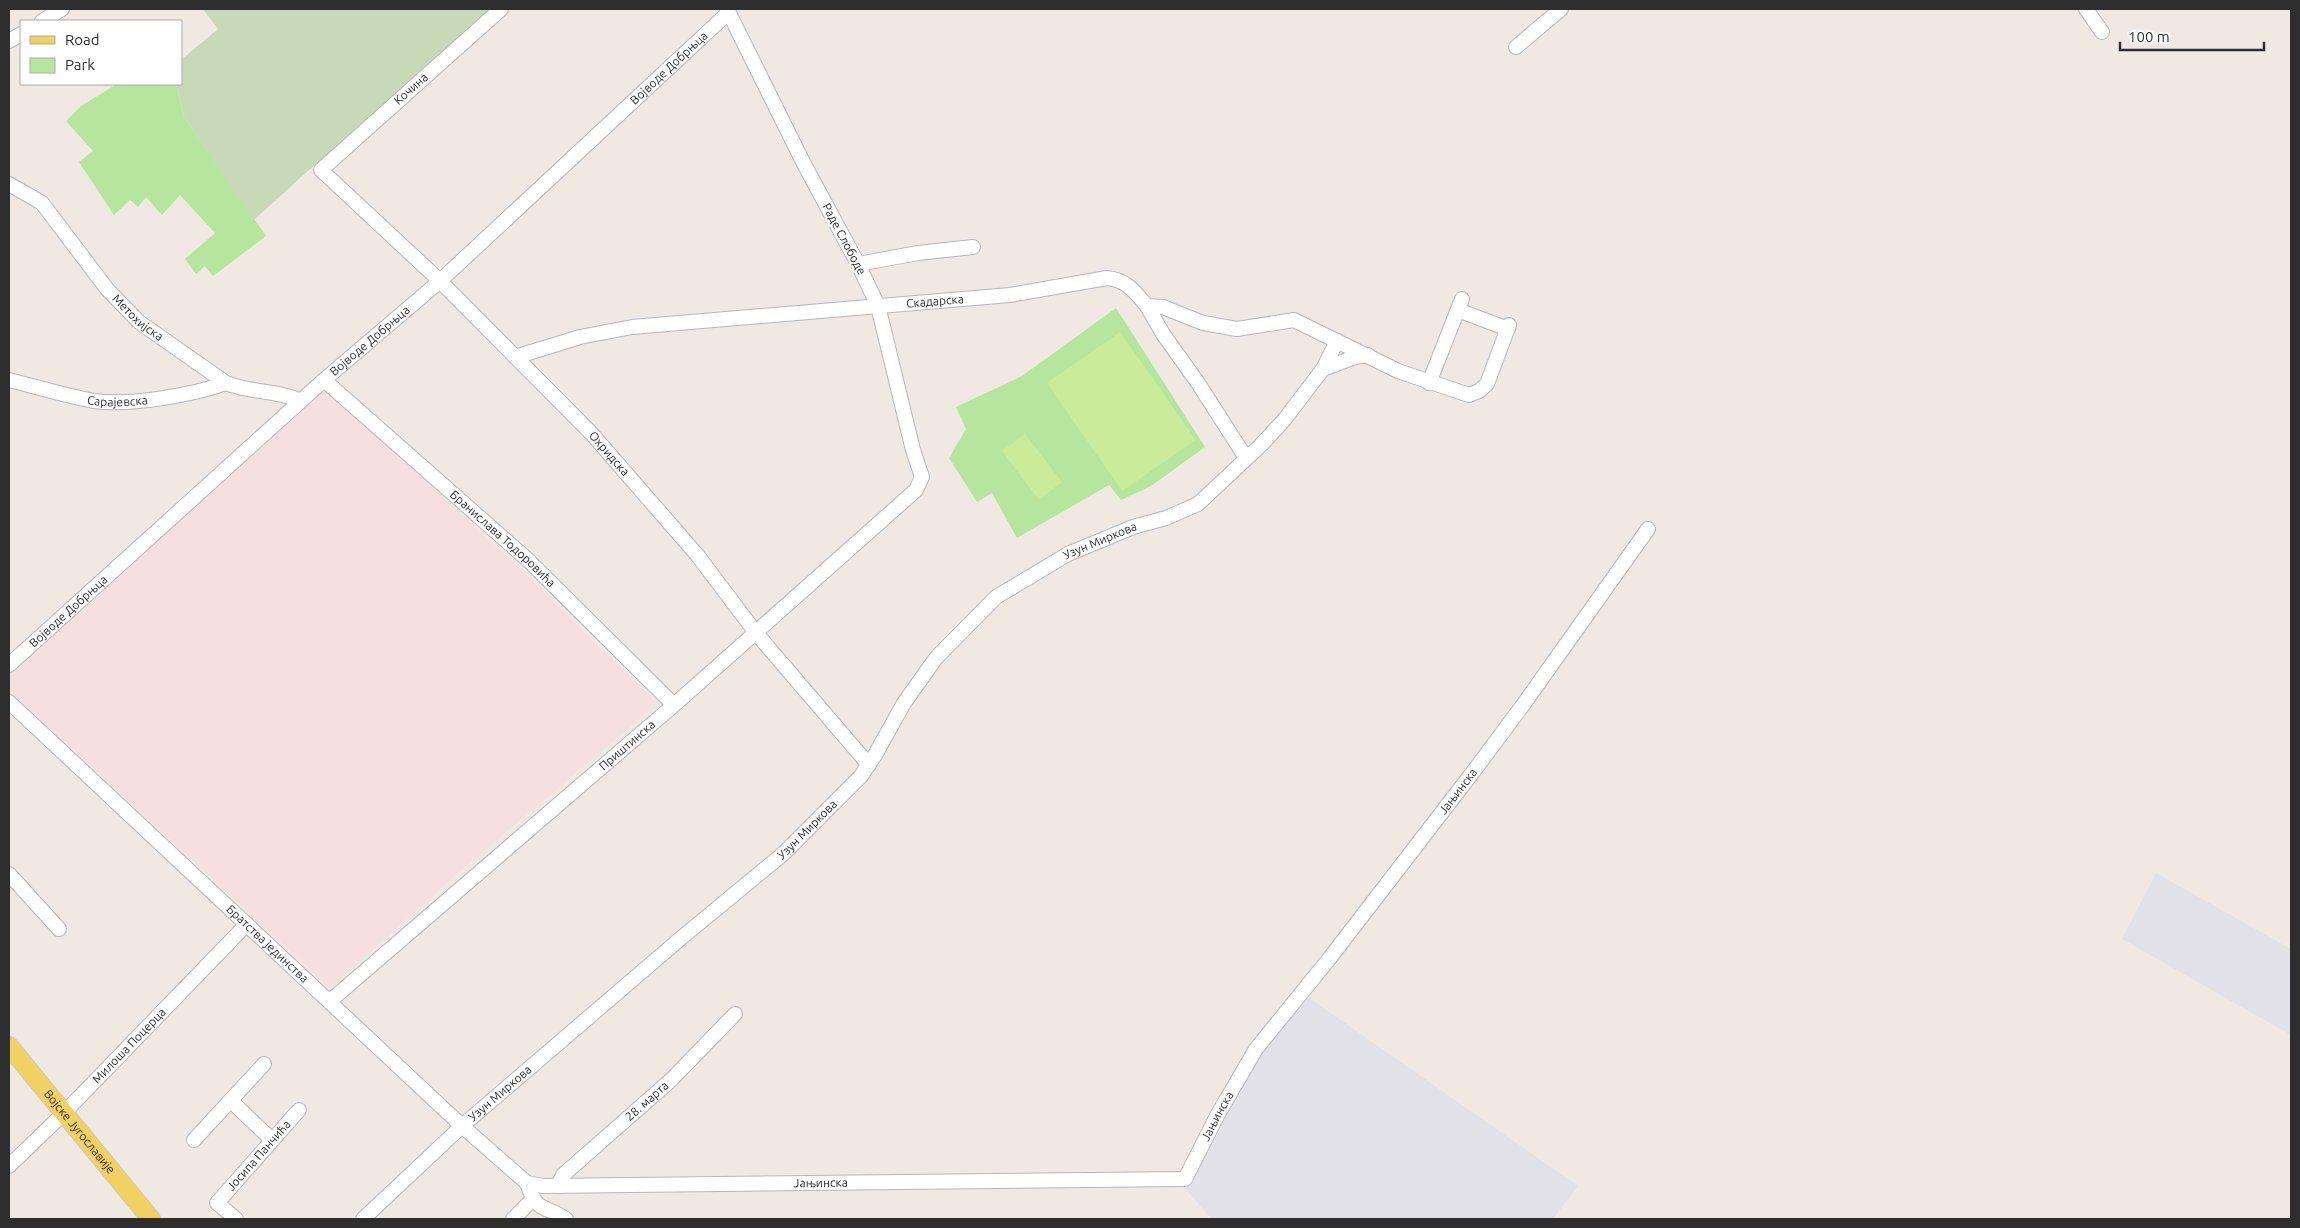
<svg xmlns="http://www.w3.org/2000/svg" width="2300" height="1228" font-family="Ubuntu,sans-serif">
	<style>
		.industrial { fill: #e3e1e8 }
		.medical { fill: #f5dfe0 }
		.green { fill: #b6e59e }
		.cemetery { fill: #c8d9b8 }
		.pitch { fill: #c9ec9a }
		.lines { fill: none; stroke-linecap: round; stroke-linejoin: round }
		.minor-casing { stroke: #b4b7c1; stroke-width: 16 }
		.major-casing { stroke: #c9c9c9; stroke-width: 20 }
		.minor { stroke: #fff; stroke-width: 14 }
		.major { stroke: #f2d163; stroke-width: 18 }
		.labels { text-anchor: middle; stroke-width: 4; stroke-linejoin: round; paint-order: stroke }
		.street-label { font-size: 12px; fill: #2e2e2e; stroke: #fff }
	</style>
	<rect width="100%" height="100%" fill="#efe9e1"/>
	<!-- industrial -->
	<g class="industrial">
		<path d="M2156,873L2291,949V1035L2122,939Z"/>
		<path d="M1302,993L1578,1186L1553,1219H1212L1185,1189L1222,1115L1261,1047Z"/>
	</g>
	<!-- medical -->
	<path class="medical" d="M327,389L513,562L652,699L651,709L458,873L330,988L9,690V673Z"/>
	<!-- green -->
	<g class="green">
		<path d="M117,84H176L184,117L266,236L213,276L205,266L196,274L185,259L215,233L180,195L162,215L146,197L138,207L130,200L114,215L79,162L93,151L66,121L81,106Z"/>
		<path d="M1116,308L1205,447L1151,486L1121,500L1109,485L1017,538L992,493L977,502L949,458L966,429L956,407L1022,376Z"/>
	</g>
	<!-- cemetery -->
	<path class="cemetery" d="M203,9H493L351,140L310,169L254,220L184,117L176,84H181V60L218,29Z"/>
	<!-- pitch -->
	<g class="pitch">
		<path d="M1120,332L1196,440L1122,491L1047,383Z"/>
		<path d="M1025,434L1062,482L1039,500L1002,451Z"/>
	</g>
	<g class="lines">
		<defs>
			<g id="minor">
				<path id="s1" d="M501,9L321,170L440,281L592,434L698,556L756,633L869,765"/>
				<path d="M2086,9L2102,32"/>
				<path d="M42,21L62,9"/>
				<path d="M9,41L21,34"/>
				<path d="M1516,47L1561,9"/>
				<path id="s2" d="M9,184L42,203L107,289L139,322L226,383C250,393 278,390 301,401"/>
				<path d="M858,264L918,253L973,247"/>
				<path d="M1147,306L1163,334L1198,383L1246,458"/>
				<path d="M1458,310L1508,329"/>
				<path id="s3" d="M515,357L580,337L632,327L1010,295L1107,278C1127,280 1135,292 1147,306L1163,307L1203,323L1237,329L1294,320L1398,371L1469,395L1479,391L1487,384L1509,325"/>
				<path d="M1323,369L1355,357L1368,355"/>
				<path id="s4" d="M9,380C37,387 66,396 94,401C130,406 193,395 226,383"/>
				<path id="s5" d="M324,380L528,560L674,705"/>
				<path d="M1429,383L1462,299"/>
				<path id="s6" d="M9,665L324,380L440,281L728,13"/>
				<path id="s7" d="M9,702L462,1126L527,1183"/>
				<path d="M9,874L59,929"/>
				<path id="s8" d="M330,1001L674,705L916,490L922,477L913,450L878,306L858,264L804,164L727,9"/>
				<path d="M231,1101L272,1140"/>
				<path d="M194,1140L264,1064"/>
				<path id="s9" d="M9,1166L64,1113L247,924"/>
				<path id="s10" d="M527,1183L543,1186L1185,1179L1218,1114L1256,1049L1329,959L1473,772L1523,705L1648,529"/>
				<path d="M527,1183C537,1214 544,1204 566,1219"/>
				<path id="s11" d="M558,1186L563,1175L671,1080L735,1014"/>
				<path id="s12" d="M236,1219L217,1203L299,1110"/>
				<path id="s13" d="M363,1219L462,1126L680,939L783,854L861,776L875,755L904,703L936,658L996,597L1068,554L1133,527L1166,518L1198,504L1261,445L1284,420L1323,369L1337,341"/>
				<path d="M513,1219L532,1200"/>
			</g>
			<g id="major">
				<path id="s14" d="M9,1046L151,1219"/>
			</g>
		</defs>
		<!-- minor casing -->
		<use href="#minor" class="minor-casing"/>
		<!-- major casing -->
		<use href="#major" class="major-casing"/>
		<!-- minor -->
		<use href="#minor" class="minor"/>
		<!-- major -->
		<use href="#major" class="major"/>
	</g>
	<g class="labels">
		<!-- street labels -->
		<g class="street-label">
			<text dy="4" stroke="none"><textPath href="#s6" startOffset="890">Војводе Добрњца</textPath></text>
			<text transform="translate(411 89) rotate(-42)" y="4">Кочина</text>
			<text transform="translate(844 239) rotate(62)" y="4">Раде Слободе</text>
			<text dy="4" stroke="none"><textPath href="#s3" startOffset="425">Скадарска</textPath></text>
			<text dy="4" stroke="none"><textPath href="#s2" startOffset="188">Метохијска</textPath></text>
			<text dy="4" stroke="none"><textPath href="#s6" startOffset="485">Војводе Добрњца</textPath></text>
			<text dy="4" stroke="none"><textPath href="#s4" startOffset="111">Сарајевска</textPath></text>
			<text dy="4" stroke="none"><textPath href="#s1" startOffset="646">Охридска</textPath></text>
			<text dy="4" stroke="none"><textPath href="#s5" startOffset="239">Бранислава Тодоровића</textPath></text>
			<text dy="4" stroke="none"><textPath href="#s13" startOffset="1011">Узун Миркова</textPath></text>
			<text dy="4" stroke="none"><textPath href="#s6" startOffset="80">Војводе Добрњца</textPath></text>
			<text dy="4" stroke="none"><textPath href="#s8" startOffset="392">Приштинска</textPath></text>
			<text dy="4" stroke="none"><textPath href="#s10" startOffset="1134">Јањинска</textPath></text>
			<text dy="4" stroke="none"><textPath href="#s13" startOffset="591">Узун Миркова</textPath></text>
			<text dy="4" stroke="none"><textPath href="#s7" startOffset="354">Братства јединства</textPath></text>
			<text dy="4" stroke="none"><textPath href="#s9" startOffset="170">Милоша Поцерца</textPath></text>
			<text dy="4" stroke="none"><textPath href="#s13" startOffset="186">Узун Миркова</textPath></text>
			<text dy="4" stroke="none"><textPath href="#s11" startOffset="124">28. марта</textPath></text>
			<text dy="4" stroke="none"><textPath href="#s10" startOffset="729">Јањинска</textPath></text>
			<text dy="4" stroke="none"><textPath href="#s14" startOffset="111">Војске Југославије</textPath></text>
			<text dy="4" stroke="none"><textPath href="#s12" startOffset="88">Јосипа Панчића</textPath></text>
			<text dy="4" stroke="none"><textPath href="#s10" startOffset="294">Јањинска</textPath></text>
		</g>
	</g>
	<!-- border -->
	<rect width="2300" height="1228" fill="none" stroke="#2e2e2e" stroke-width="20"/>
	<!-- legend -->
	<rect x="20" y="20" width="162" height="65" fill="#ffffff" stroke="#ababab"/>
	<rect x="30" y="36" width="25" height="8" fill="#f2d163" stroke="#ababab"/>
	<text x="65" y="45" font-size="15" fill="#2e2e2e">Road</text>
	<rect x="30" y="58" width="25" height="15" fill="#b6e59e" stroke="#ababab"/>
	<text x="65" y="70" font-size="15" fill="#2e2e2e">Park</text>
	<!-- scale -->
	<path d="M2120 42v8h144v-8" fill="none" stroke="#2e2e2e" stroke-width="2.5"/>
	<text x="2128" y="42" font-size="15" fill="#2e2e2e" stroke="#ffffff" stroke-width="4" paint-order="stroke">100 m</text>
</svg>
